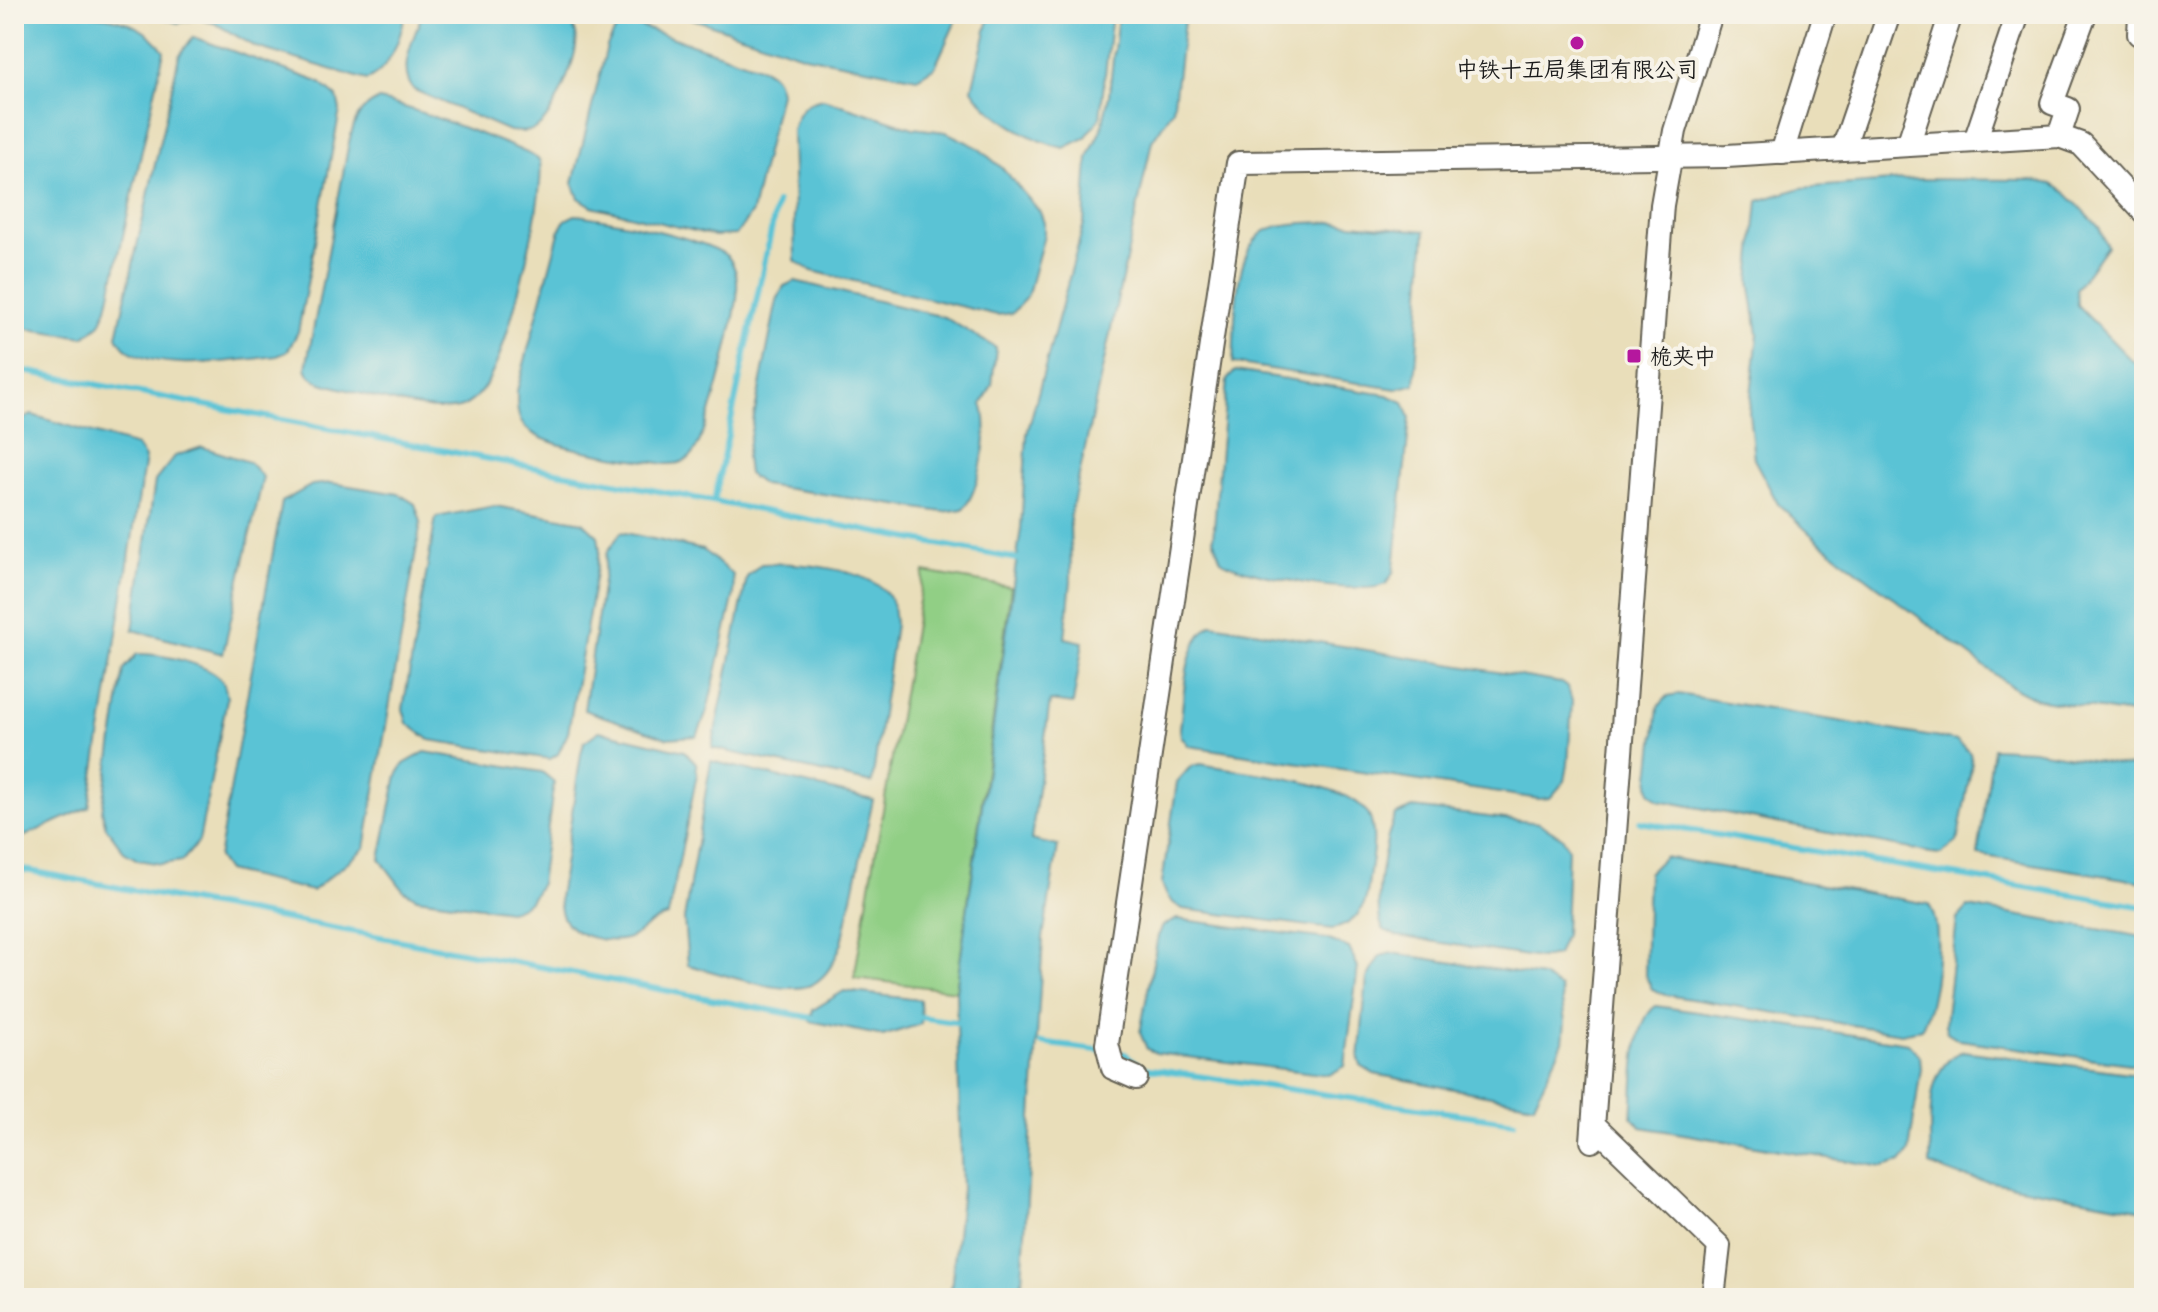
<svg xmlns="http://www.w3.org/2000/svg" width="2158" height="1312" font-family="Sriracha,'LXGW WenKai TC',sans-serif">
	<style>
		.green { fill: #91cf85; stroke: #567650; stroke-width: 2 }
		.water { fill: #5ac3d5; stroke: #3b7078; stroke-width: 2 }
		.lines { fill: none; stroke-linecap: round; stroke-linejoin: round }
		.stream { stroke: #5ac3d5; stroke-width: 6 }
		.minor-casing { stroke: #646053; stroke-width: 26 }
		.minor { stroke: #fff; stroke-width: 22 }
		.poi-dot { fill: #b5179e; stroke: #f7f3e8; stroke-width: 3 }
		.labels { text-anchor: middle; stroke-width: 8; stroke-linejoin: round; paint-order: stroke }
		.poi-label { font-size: 22px; fill: #1c1c1c; stroke: #f7f3e8 }
	</style>
	<rect width="100%" height="100%" fill="#f7f3e8"/>
	<filter id="ink" filterUnits="userSpaceOnUse"><feTurbulence type="fractalNoise" baseFrequency=".0125" numOctaves="2"/><feDisplacementMap in="SourceGraphic" scale="16" xChannelSelector="R" yChannelSelector="G"/><feConvolveMatrix kernelMatrix="1 2 1 2 8 2 1 2 1" color-interpolation-filters="sRGB"/></filter>
	<filter id="wash" filterUnits="userSpaceOnUse"><feTurbulence type="fractalNoise" baseFrequency=".006" numOctaves="4" result="noise"/><feDisplacementMap in="SourceGraphic" scale="32" xChannelSelector="R" yChannelSelector="G"/><feGaussianBlur stdDeviation="1.8" result="paint"/><feColorMatrix in="noise" values="0 0 0 0 0 0 0 0 0 0 0 0 0 0 0 0 0 1.4 0 .05"/><feComposite in="paint" operator="in"/></filter>
	<g filter="url(#wash)">
		<rect width="100%" height="100%" fill="#e9deba"/>
		<!-- green -->
		<path class="green" d="M924,572L1011,587L956,991L854,978Z"/>
		<!-- water -->
		<g class="water">
			<path d="M14,14C62,14 133,5 164,51L107,308L100,324L84,337L14,327Z"/>
			<path d="M150,14H405C401,37 390,70 367,80L256,47L214,23L198,19L178,23Z"/>
			<path d="M422,14H554C563,18 574,23 576,34C580,53 555,113 539,126C530,133 520,132 509,131L414,90C396,69 415,37 422,14Z"/>
			<path d="M678,14H959L935,67L917,78L805,56Z"/>
			<path d="M990,14H1112L1100,118L1085,138L1064,148C1032,141 990,117 972,89Z"/>
			<path d="M1118,14H1185L1173,110L1152,141L1070,517L1071,581L1065,638L1083,642L1073,704L1050,701L1031,840L1058,846L1043,938L1021,1298H950L962,1189L956,991L1021,528L1027,434L1084,223L1088,158L1102,127L1109,95Z"/>
			<path d="M633,24L762,68C774,74 778,79 780,93L752,212L736,235L715,236L592,206L579,198L573,183L607,46L616,29Z"/>
			<path d="M193,37L319,82L337,97L340,110L298,332L287,352L277,356C242,360 132,378 117,336L179,56Z"/>
			<path d="M823,99L913,128L946,132L977,147L1002,168L1040,212L1044,223V235L1028,294L1013,313L997,315L812,271L795,261L792,130C798,110 803,103 823,99Z"/>
			<path d="M378,100C395,102 533,151 540,161C545,198 511,332 494,369C488,383 479,398 464,406C438,419 352,390 321,383L309,375L306,368L349,142C354,122 358,109 378,100Z"/>
			<path d="M1917,179L2032,180L2052,184L2066,193L2099,227L2107,246L2076,289L2077,305L2132,361L2144,365V716L2036,699L2009,685L1818,541L1778,504L1754,459L1749,412L1758,334L1750,281L1758,201L1801,188Z"/>
			<path d="M575,215C601,217 714,240 729,258C738,269 738,286 737,299C733,327 708,442 689,458C682,464 674,464 665,464C633,458 547,451 525,427C516,417 517,404 517,391L560,229L565,220Z"/>
			<path d="M1331,222L1425,231L1415,384L1396,389L1233,363C1236,326 1230,238 1275,227C1292,222 1313,223 1331,222Z"/>
			<path d="M795,281L944,317L996,348L992,385L982,404C991,428 980,490 963,509L943,512L763,485L748,474L746,457L777,300L784,286Z"/>
			<path d="M1235,371L1387,395L1404,402L1410,418L1395,559L1393,573L1386,584C1363,597 1244,576 1221,560L1213,539L1227,380Z"/>
			<path d="M32,415L137,446L145,458L89,807L23,837L14,835V422Z"/>
			<path d="M202,447L249,462L263,477L223,654L133,630L155,481L175,456Z"/>
			<path d="M331,483L399,494L415,504L421,522L365,848L312,891L227,871L218,858L282,502L312,485Z"/>
			<path d="M495,506L583,522L598,536L600,550L568,733L558,754L550,759L430,740L407,723L403,709L436,517Z"/>
			<path d="M621,532L703,550L733,575L734,594L707,712L697,736L667,738L584,710L607,553Z"/>
			<path d="M761,564C792,562 867,567 887,594C894,603 894,614 895,624L872,783L712,748L747,577Z"/>
			<path d="M1212,624L1561,683L1568,688L1572,701L1568,765L1565,781L1550,798L1539,799L1189,746L1181,736L1180,728C1185,696 1182,644 1212,624Z"/>
			<path d="M137,654C158,653 208,663 222,681C226,686 226,693 227,699L199,841L182,861L161,864L138,860L124,852L106,827L102,811L124,669Z"/>
			<path d="M1678,694L1957,741L1970,753L1972,764L1957,842L1941,854L1931,853L1659,800L1650,792L1649,785L1658,707L1668,696Z"/>
			<path d="M599,731L684,751L696,763L697,774L668,916C651,919 646,930 631,937C612,946 572,937 563,917C560,912 560,904 559,898L581,754L584,742Z"/>
			<path d="M1993,748L2032,750L2144,769V882L1978,855Z"/>
			<path d="M425,752L542,772L554,782L540,884C533,899 526,907 509,911L417,898L404,891L380,859L397,775L404,764Z"/>
			<path d="M711,761L873,800L842,943C835,959 829,975 813,984C786,998 718,972 688,965L684,919Z"/>
			<path d="M1201,764C1240,772 1348,780 1368,814C1379,834 1370,865 1368,887C1366,909 1354,925 1332,929L1183,909C1170,902 1166,897 1162,883L1177,782L1191,766Z"/>
			<path d="M1413,808L1539,823L1562,837L1568,848L1565,934L1557,955L1540,958L1397,936L1384,930C1371,913 1385,833 1396,815Z"/>
			<path d="M1664,857L1928,904C1946,925 1935,1005 1921,1029L1901,1033L1666,995L1652,989L1645,975L1648,873Z"/>
			<path d="M1968,907L2144,937V1066L1960,1040L1947,1032L1945,1025L1957,919Z"/>
			<path d="M1177,919L1326,939L1349,948L1358,967L1345,1066L1329,1075L1156,1053L1147,1049L1140,1033L1158,936L1163,926Z"/>
			<path d="M1392,953L1542,977L1560,988L1565,1022L1563,1042L1534,1104L1374,1074L1361,1066L1359,1059L1367,978L1380,956Z"/>
			<path d="M844,991L920,1000L921,1024L883,1036L810,1021L813,1010Z"/>
			<path d="M1656,1006L1908,1043L1920,1056L1921,1068L1909,1152L1901,1162L1883,1167L1641,1127L1632,1118C1635,1089 1631,1023 1656,1006Z"/>
			<path d="M1963,1051L2144,1075V1210L1959,1176L1930,1165C1932,1127 1921,1068 1963,1051Z"/>
		</g>
		<g class="lines">
			<!-- stream -->
			<g class="stream">
				<path d="M14,369L1022,560"/>
				<path d="M714,501L777,203"/>
				<path d="M1640,822L2144,907"/>
				<path d="M14,868L818,1019"/>
				<path d="M913,1016L962,1023"/>
				<path d="M1041,1043L1105,1051"/>
				<path d="M1116,1053L1125,1054L1143,1068L1514,1122"/>
			</g>
		</g>
	</g>
	<g filter="url(#ink)">
		<g class="lines">
			<defs>
				<g id="minor">
					<path d="M2139,34L2140,14"/>
					<path d="M2059,136L2068,109L2052,103L2085,14"/>
					<path d="M1975,141L2018,14"/>
					<path d="M1908,145L1951,14"/>
					<path d="M1843,149L1889,14"/>
					<path d="M1782,153L1825,14"/>
					<path d="M1136,1078L1113,1068L1107,1044L1238,163L1727,156L2059,136L2081,144L2144,212"/>
					<path d="M1594,1125L1719,1246L1713,1298"/>
					<path d="M1592,1141L1662,205L1675,131L1711,14"/>
				</g>
			</defs>
			<!-- minor casing -->
			<use href="#minor" class="minor-casing"/>
			<!-- minor -->
			<use href="#minor" class="minor"/>
		</g>
	</g>
	<!-- markers -->
	<g class="poi-dot">
		<circle cx="1577" cy="43" r="8"/>
		<rect x="1626" y="348" width="16" height="16" rx="4"/>
	</g>
	<g class="labels">
		<!-- poi labels -->
		<g class="poi-label">
			<text x="1577" y="77">中铁十五局集团有限公司</text>
			<text x="1650" y="364" text-anchor="start">桅夹中</text>
		</g>
	</g>
	<!-- margin -->
	<rect width="2158" height="1312" fill="none" stroke="#f7f3e8" stroke-width="48"/>
</svg>
